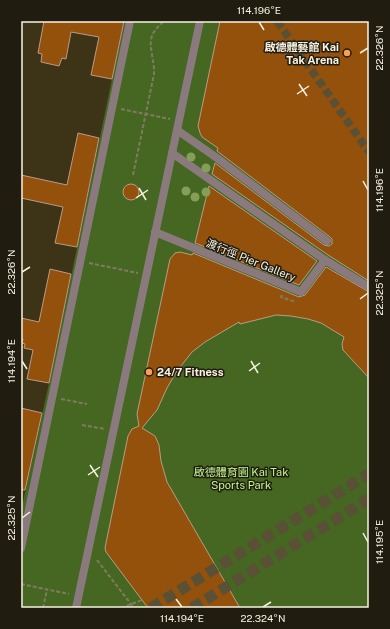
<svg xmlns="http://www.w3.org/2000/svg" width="390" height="629" font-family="'Public Sans','Noto Sans TC',sans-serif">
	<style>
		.green { fill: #456722 }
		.building { fill: #94510b; stroke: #b99c87 }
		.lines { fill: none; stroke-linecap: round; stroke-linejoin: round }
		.pedestrian-tunnel { stroke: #595036; stroke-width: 8; stroke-dasharray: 8 4; stroke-linecap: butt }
		.trunk-tunnel { stroke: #595036; stroke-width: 11; stroke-dasharray: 11 5.5; stroke-linecap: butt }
		.path { stroke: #817a62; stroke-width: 2; stroke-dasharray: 4 2; stroke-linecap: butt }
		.pedestrian { stroke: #8a7a7d; stroke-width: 8 }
		.tree { fill: #859f59 }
		.ticks { fill: none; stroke: #f7f2e1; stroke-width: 1.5 }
		.poi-dot { fill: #fb9e50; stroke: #201c10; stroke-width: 1.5 }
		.labels { text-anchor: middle; stroke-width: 3; stroke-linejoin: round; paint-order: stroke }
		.poi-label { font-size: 11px; font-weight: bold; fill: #f7f2e1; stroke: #201c10; text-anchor: end }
		.street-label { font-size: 11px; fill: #f7f2e1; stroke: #201c10 }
		.park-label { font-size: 11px; fill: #c0f78f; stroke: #201c10 }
		.neatline { fill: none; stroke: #f7f2e1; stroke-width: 1.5 }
		.ticks-label { font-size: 10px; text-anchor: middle; fill: #f7f2e1 }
	</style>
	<rect width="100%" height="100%" fill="#3d3418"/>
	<!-- green -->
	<path class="green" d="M124,21H369V608H21V511L49,383Z"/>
	<!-- building -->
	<g class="building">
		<path d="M44,21H124L112,79L91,75L99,37L71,32L66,59L62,58L59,66L41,62L42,54L38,53Z"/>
		<path d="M220,21H369V281L328,255L212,174L215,163L324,245L329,246L332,244V239L330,237L217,151L218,148L202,137L200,133L198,126Z"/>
		<path d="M78,133L99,138L77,247L55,243L63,207L21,198V175L67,185Z"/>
		<circle cx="131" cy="192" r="8"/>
		<path d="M209,186L317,261L299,285L195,243Z"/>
		<path d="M180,252L192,255L193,253L299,297L305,295L326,267L369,292V378L343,350L342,344L344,337L321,323L308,319L291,316L276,315L240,324L239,322L205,342L192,352L177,371L167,388L157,410L142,428L155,436L159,445L161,461L167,482L240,608H148L106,552L105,548L128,436L132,429L139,426L137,414L170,259L175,253Z"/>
		<path d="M50,269L71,274L49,383L27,379L33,350L24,348L25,344L22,343L23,339H21V318L39,322Z"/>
		<path d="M21,408L42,413L25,490H21Z"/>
	</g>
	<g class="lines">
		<!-- pedestrian-tunnel -->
		<path class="pedestrian-tunnel" d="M277,21L369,152"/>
		<!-- trunk-tunnel -->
		<g class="trunk-tunnel">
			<path d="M151,608L369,474"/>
			<path d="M192,608L369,499"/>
		</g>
		<!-- path -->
		<g class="path">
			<path d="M121,109L170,119"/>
			<path d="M133,175L154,74C155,62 148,45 152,36C154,30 159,26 164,21"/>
			<path d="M89,263L138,273"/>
			<path d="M282,295L281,297L296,302"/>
			<path d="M61,399L87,404"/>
			<path d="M82,425L105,429"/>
			<path d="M97,560L134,608"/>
			<path d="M21,584L69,594"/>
			<path d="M43,608L47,590"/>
			<path d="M121,608L142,600"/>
		</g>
		<!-- pedestrian -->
		<g class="pedestrian">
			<path d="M177,130L217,158L327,241"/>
			<path d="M172,153L325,260L369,287"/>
			<path d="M155,232L301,292L325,260"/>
			<path d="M21,548L130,21"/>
			<path d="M76,608L200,21"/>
		</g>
	</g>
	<!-- trees -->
	<g class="tree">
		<circle cx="191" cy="157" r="4.5"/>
		<circle cx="206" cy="168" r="4.5"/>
		<circle cx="186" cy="191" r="4.5"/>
		<circle cx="206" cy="192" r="4.5"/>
		<circle cx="195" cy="197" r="4.5"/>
	</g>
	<!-- ticks -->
	<path class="ticks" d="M259,22L264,30M360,53L368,48M299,84L307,96M297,94L309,86M363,181L368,190M139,188L146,200M136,198L148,190M22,272L30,267M360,299L368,293M22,361L27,369M251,361L258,373M249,371L260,363M90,465L98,477M88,475L100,467M22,518L30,512M363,533L368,542M176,599L182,607M263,607L271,602"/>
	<!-- markers -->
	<g class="poi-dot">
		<circle cx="347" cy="53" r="4"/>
		<circle cx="149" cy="372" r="4"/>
	</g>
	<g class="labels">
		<!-- poi labels -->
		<g class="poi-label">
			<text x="339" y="51">啟德體藝館 Kai<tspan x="339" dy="13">Tak Arena</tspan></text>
			<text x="157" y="376" text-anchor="start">24/7 Fitness</text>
		</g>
		<!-- street labels -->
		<g class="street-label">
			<text transform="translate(251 260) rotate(22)" y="4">渡行徑 Pier Gallery</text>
		</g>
		<!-- park labels -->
		<g class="park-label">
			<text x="241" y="476">啟德體育園 Kai Tak<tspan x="241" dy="13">Sports Park</tspan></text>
		</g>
	</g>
	<!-- border -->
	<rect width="390" height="629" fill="none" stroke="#201c10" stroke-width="44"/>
	<rect x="22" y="22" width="346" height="585" class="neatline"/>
	<g class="ticks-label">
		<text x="259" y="14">114.196°E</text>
		<text transform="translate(379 48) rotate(-90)" y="4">22.326°N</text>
		<text transform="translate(379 190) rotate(-90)" y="4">114.196°E</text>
		<text transform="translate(11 272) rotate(-90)" y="4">22.326°N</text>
		<text transform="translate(379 293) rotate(-90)" y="4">22.325°N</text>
		<text transform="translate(11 361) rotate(-90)" y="4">114.194°E</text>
		<text transform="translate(11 518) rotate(-90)" y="4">22.325°N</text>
		<text transform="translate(379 542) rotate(-90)" y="4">114.195°E</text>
		<text x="182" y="622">114.194°E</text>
		<text x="263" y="622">22.324°N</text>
	</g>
</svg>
